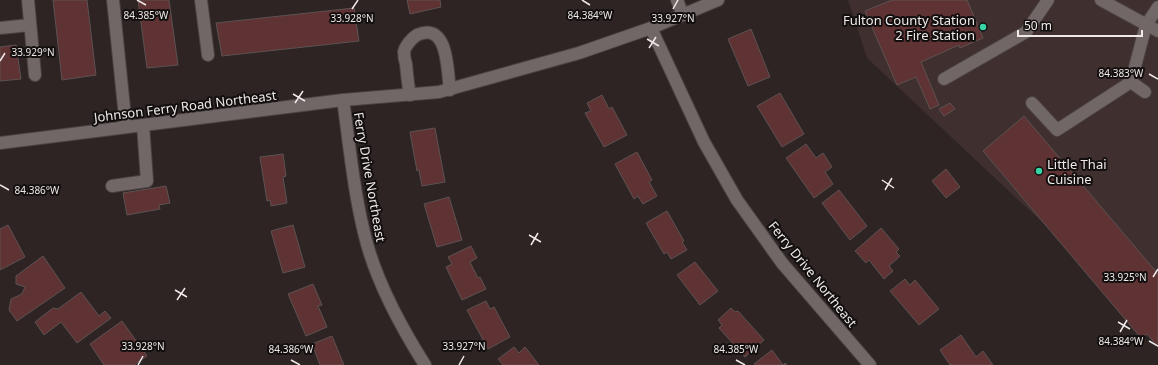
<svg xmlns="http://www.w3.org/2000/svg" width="1158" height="365" font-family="'Noto Sans',sans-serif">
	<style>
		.built { fill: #3f2f2f }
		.building { fill: #5f3233; stroke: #5d5252 }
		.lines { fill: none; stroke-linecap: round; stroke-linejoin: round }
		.minor-casing { stroke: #4a4242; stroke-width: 14 }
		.minor { stroke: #726767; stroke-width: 12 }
		.ticks { fill: none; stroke: #efe9e9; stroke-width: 1.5 }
		.poi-dot { fill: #37d4a6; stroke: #130f0f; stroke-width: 1.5 }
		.labels { text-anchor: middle; stroke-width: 4; stroke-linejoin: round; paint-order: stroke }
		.poi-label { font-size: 13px; fill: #efe9e9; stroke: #130f0f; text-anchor: end }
		.street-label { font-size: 13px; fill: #efe9e9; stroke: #130f0f }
		.ticks-label { font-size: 10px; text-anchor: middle; fill: #efe9e9; stroke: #130f0f; stroke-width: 4; stroke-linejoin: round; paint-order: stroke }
	</style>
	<rect width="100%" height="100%" fill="#2e2424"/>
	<!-- built -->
	<path class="built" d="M848,0H1158V331L867,58Z"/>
	<!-- building -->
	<g class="building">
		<path d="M53,0H87L96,75L62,80Z"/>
		<path d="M138,0H169L178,65L147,68Z"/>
		<path d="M407,0H440L441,7L410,14Z"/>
		<path d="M892,0H967L983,38L960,48L959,45L921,62L939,105L930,109L916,77L897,85L865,11Z"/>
		<path d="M354,8L359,41L222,56L216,23Z"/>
		<path d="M751,29L770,77L748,86L728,39Z"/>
		<path d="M16,45L21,79L0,81V47Z"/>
		<path d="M780,93L804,134L782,147L757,106Z"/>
		<path d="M602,95L609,109L612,107L627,135L604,147L585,113L591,111L587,103Z"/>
		<path d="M950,103L955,109L944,116L939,109Z"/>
		<path d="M1024,116L1158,274V347L1147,334L1141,338L983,151Z"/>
		<path d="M435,128L445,182L422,186L419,170L417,171L410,132Z"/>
		<path d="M806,144L816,158L823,153L832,167L825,172L833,184L814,198L786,158Z"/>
		<path d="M637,152L652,180L649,182L657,196L643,204L638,196L634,199L615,164Z"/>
		<path d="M283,154L286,176L283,177L287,203L271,206L270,200L267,201L260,157Z"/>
		<path d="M946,169L960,187L946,198L932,181Z"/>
		<path d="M166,186L170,203L159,205L160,209L127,215L123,193Z"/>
		<path d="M839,190L867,226L850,240L822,203Z"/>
		<path d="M449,197L462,240L437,247L424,204Z"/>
		<path d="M667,211L684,241L682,242L687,250L671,259L667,252L664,254L646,223Z"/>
		<path d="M8,225L25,257L0,270V229Z"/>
		<path d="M293,225L305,267L283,273L271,231Z"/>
		<path d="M881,228L899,249L896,252L900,256L889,266L893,271L884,279L869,260L866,263L855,251Z"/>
		<path d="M471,246L477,258L470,262L478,278L480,277L486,289L462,300L446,267L452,264L448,257Z"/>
		<path d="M43,256L65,288L17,321L9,310L11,299L22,294L25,287L16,284V276Z"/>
		<path d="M695,262L718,291L700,305L677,275Z"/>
		<path d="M905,279L910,285L915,280L939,309L919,325L890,291Z"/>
		<path d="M313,284L322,305L318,306L327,327L306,336L288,294Z"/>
		<path d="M81,292L99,316L105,311L111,318L77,343L61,322L44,335L35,322L53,308L58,309Z"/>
		<path d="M486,301L490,309L494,307L510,337L488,349L467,310Z"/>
		<path d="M731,308L735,312L738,311L764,340L745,357L719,328L722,325L718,320Z"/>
		<path d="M122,321L147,356L134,365H104L90,344Z"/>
		<path d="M961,335L976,357L983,351L993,365H952L951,364L950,365L940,350Z"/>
		<path d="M332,336L344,365H320L312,344Z"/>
		<path d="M514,347L519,353L525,347L539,365H503L498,359Z"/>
		<path d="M772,350L783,365L785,363L787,365H755L754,364Z"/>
	</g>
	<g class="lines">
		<defs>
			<g id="minor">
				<path d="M28,0L35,75"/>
				<path d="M113,0L126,127"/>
				<path d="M201,0L208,55"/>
				<path d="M677,0L683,15"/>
				<path d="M1101,0L1158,31"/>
				<path d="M0,28L30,25"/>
				<path d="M651,28L704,142L737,200L782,263L870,365"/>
				<path d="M944,79L1026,32L1048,0"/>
				<path d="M1131,82L1145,92"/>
				<path d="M410,95C408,85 407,75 406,64C405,61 404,56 404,52C405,46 412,38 417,35C449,21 447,71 450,90"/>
				<path d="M343,100C350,148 354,197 367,244C379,287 401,327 425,365"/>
				<path d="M1032,103L1057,130L1131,82L1146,25L1158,7"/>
				<path d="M0,143L343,100L439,92L579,53L651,28L718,0"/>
				<path d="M112,186L147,181L143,125"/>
			</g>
		</defs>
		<!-- minor casing -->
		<use href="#minor" class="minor-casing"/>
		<!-- minor -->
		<use href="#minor" class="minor"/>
	</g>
	<!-- ticks -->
	<path class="ticks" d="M137,0L146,5M582,0L590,5M352,9L358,0M673,9L678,0M647,39L659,46M649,48L656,37M0,61L5,53M1149,74L1158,79M293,94L305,101M295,103L303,91M882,180L894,188M0,185L9,190M885,190L892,178M529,235L541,242M531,245L538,233M1153,277L1158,269M175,290L187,297M177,300L185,288M1118,322L1130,329M1120,332L1127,320M1149,341L1158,346M291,360L300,365M736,360L745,365M138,365L143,356M459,365L464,356"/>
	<!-- markers -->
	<g class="poi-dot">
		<circle cx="983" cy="27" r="4"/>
		<circle cx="1039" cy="171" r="4"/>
	</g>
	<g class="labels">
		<!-- poi labels -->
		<g class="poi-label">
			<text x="975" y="25">Fulton County Station<tspan x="975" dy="15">2 Fire Station</tspan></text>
			<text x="1047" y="169" text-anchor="start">Little Thai<tspan x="1047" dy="15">Cuisine</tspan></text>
		</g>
		<!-- street labels -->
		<g class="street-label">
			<text transform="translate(185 106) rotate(-7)" y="5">Johnson Ferry Road Northeast</text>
			<text transform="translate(370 177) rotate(80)" y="5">Ferry Drive Northeast</text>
			<text transform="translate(813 274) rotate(51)" y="5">Ferry Drive Northeast</text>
		</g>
	</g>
	<g class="ticks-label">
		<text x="146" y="19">84.385°W</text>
		<text x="590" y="19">84.384°W</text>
		<text x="352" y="22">33.928°N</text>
		<text x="673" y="22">33.927°N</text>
		<text x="33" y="56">33.929°N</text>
		<text x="1121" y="77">84.383°W</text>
		<text x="37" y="194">84.386°W</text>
		<text x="1125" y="281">33.925°N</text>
		<text x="1121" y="345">84.384°W</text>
		<text x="143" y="350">33.928°N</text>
		<text x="464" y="350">33.927°N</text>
		<text x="291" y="353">84.386°W</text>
		<text x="736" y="353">84.385°W</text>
	</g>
	<!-- scale -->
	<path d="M1018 30v6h124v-6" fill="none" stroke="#efe9e9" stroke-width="2"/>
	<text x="1024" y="30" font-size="12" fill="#efe9e9" stroke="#130f0f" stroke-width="3" paint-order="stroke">50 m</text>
</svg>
